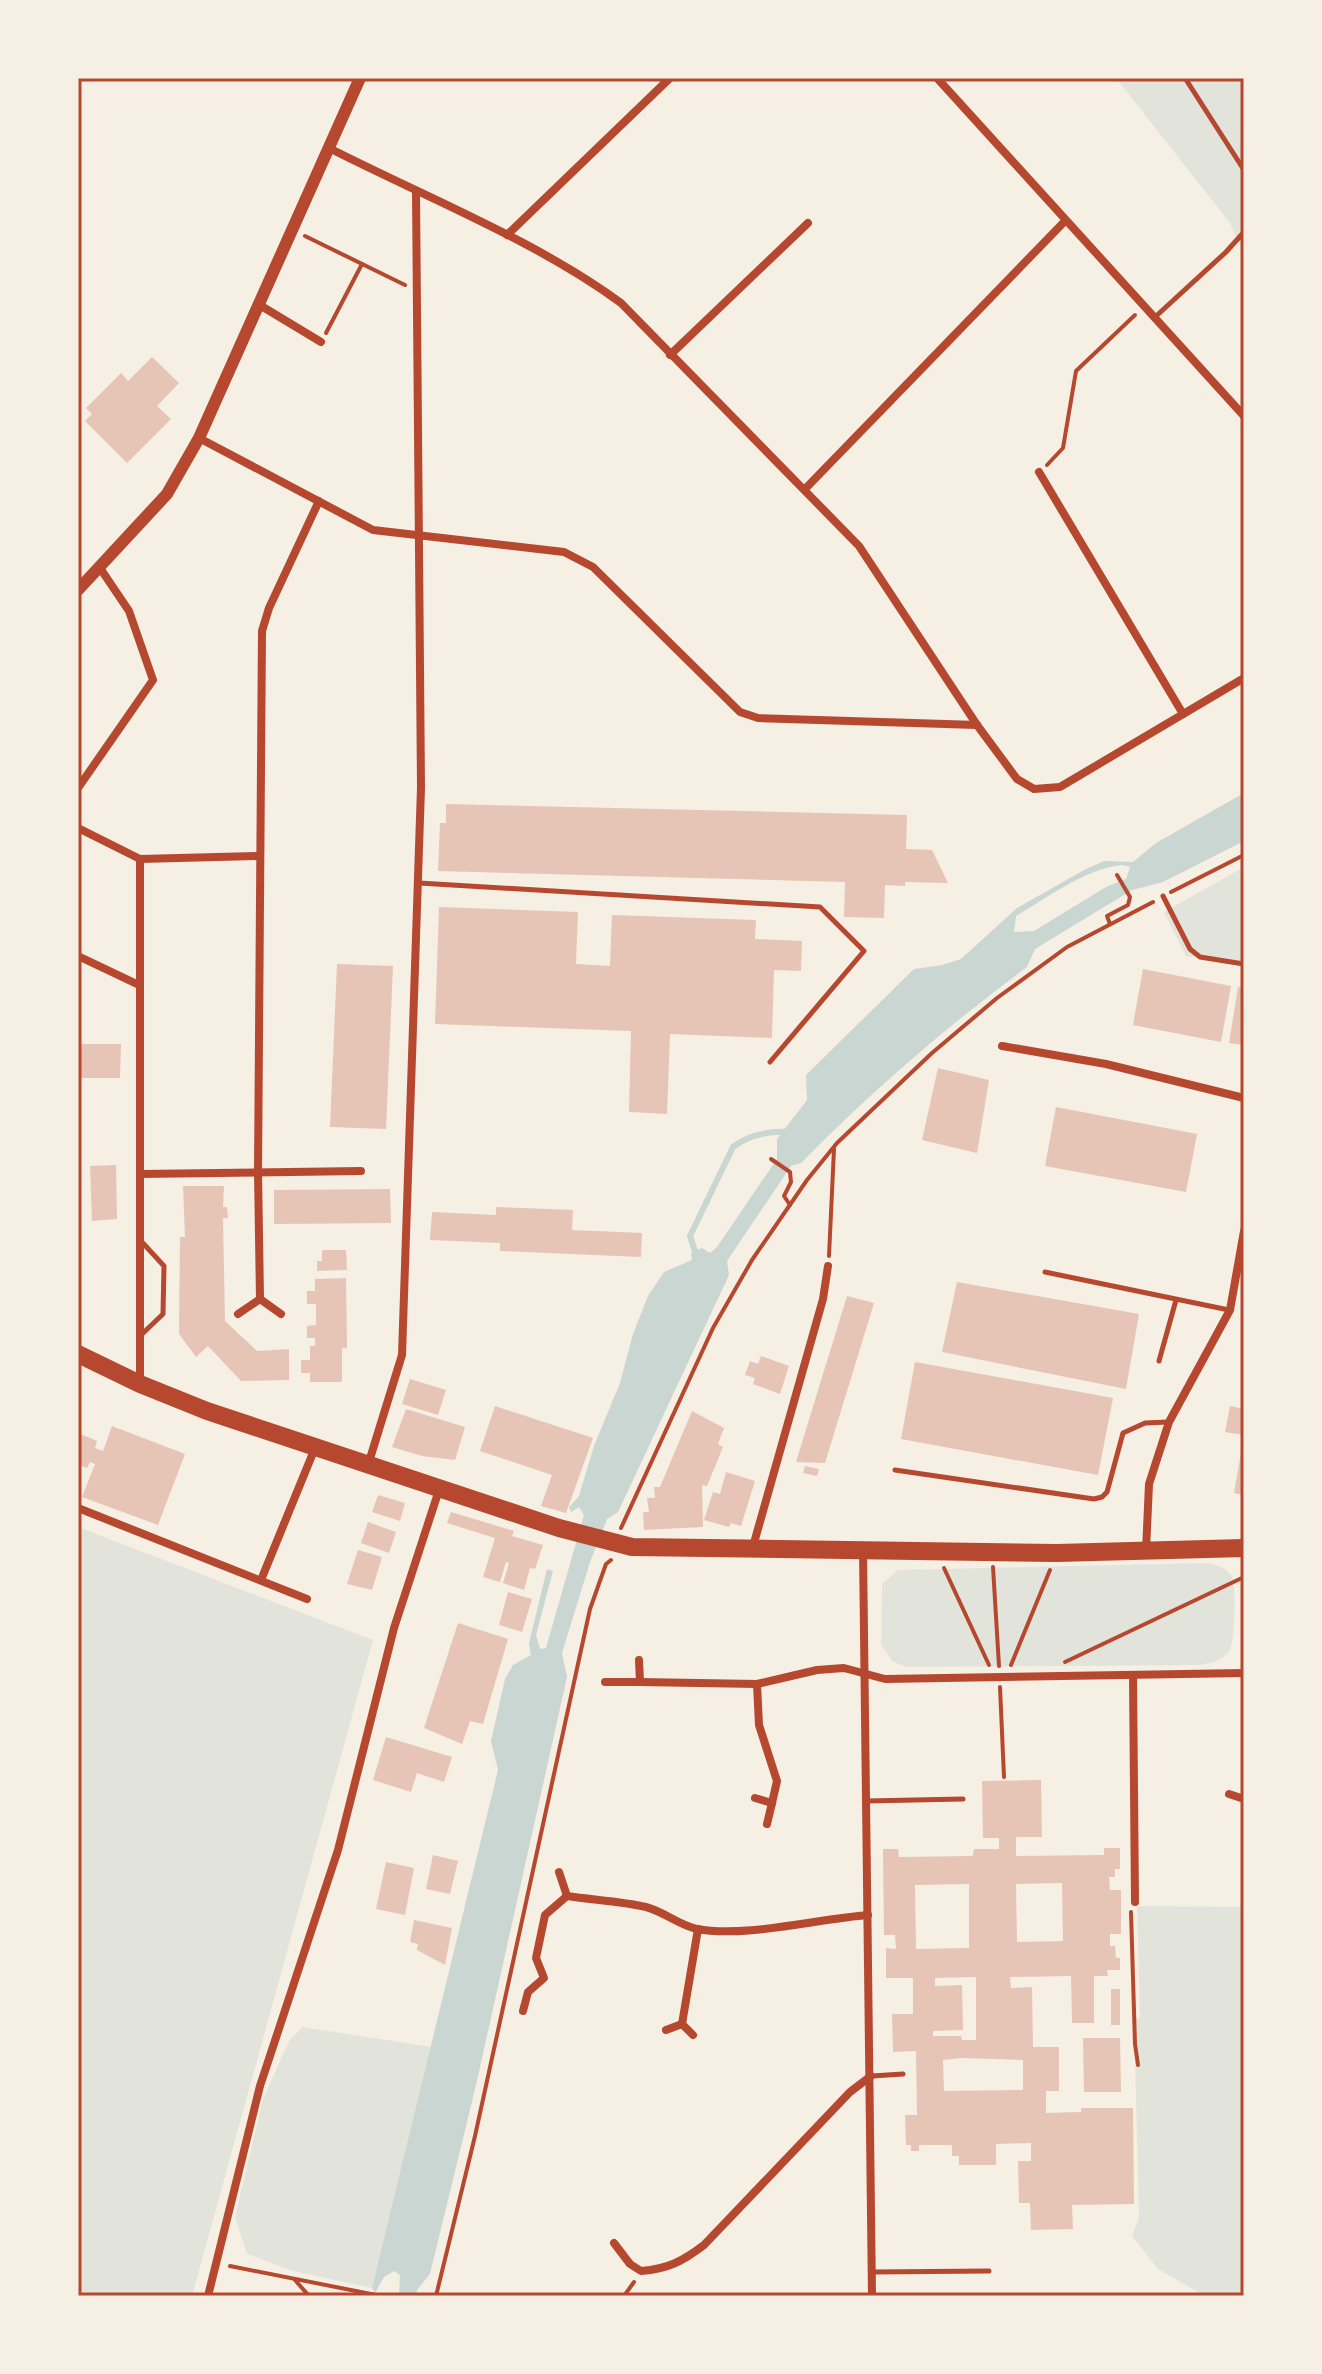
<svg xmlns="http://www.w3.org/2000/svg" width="1322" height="2374" font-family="'Titillium Web',sans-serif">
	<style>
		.green { fill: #e2e4dc }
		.water { fill: #c9d6d2; fill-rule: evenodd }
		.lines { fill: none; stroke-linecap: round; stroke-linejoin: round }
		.stream { stroke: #c9d6d2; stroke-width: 6 }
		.building { fill: #e6c5b7; fill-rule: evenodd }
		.path { stroke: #b5482f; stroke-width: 4 }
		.service { stroke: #b5482f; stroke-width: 5 }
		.minor { stroke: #b5482f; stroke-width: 8 }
		.tertiary { stroke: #b5482f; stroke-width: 12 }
		.trunk { stroke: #b5482f; stroke-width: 18 }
		.neatline { fill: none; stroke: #b5482f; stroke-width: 3 }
	</style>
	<rect width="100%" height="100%" fill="#f6efe4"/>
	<!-- green -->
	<g class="green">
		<path d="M1116,78H1244V253L1230,223Z"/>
		<path d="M1244,867V964L1186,956L1164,912Z"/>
		<path d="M78,1527L373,1640L192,2296H78Z"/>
		<path d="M1208,1563C1216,1565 1226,1567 1231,1575C1237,1584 1235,1643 1229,1652C1222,1661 1210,1663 1200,1665L906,1667L892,1661L881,1644L882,1584L898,1570Z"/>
		<path d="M1137,1906L1244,1907V2296H1205L1158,2269L1132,2236L1139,2217L1134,2019L1140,2018Z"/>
		<path d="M302,2027L432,2047L372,2288L293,2271L247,2254L235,2217L263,2099L289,2041Z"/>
	</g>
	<!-- water -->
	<path class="water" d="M1244,793V841L1163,882L1132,890L1035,949L1027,967C946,1027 872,1091 801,1163L791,1166L727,1261L729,1275L618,1512L607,1519L590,1562L562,1653L567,1677L476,2085L430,2274L417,2290L416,2296H399L400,2275L394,2271L384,2277L375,2293L372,2288L498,1770L491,1741L505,1679L513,1665L531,1655L529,1643L547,1569L553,1571L536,1635L540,1649L546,1648L584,1515L579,1507L571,1512L569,1507L579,1496L594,1446L620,1383L633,1334L648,1296L664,1272L692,1260L691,1253L702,1248L710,1253L717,1247L777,1159V1139L807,1100L806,1075L914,969L942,965L961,959L1017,908L1086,869L1104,861L1133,862L1156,843ZM1122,865L1130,867L1126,879L1106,887L1034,931L1014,932L1016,916C1049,897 1084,869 1122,865Z"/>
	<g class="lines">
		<!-- stream -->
		<path class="stream" d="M700,1256L695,1251L690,1236L733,1147C749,1135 768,1131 788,1132"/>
	</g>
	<!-- building -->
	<g class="building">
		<path d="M152,357L179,383L157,406L171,419L127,463L85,421L92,414L86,408L121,373L128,381Z"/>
		<path d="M446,804L907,815L906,849L932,850L948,883L905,882V886L885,885L884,918L844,917L845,882L438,871L440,823H446Z"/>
		<path d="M439,907L578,912L576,964L610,966L612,915L756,920L755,939L802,941L801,971L774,970L772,1038L670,1034L667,1114L629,1112L631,1031L435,1024Z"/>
		<path d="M337,964L393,966L386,1129L330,1127Z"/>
		<path d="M1143,969L1231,986L1221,1042L1133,1025Z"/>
		<path d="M1238,987L1244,988V1045L1229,1043Z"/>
		<path d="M78,1044H121L120,1078H78Z"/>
		<path d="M938,1068L989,1080L977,1153L922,1140Z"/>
		<path d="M1056,1107L1197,1134L1186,1192L1045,1166Z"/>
		<path d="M116,1165L117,1219L92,1221L90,1166Z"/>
		<path d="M183,1186H224L223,1207H227L228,1218H223L225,1321L257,1351L289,1349V1380L241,1381L208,1346L196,1357L179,1334L180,1237H185Z"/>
		<path d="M390,1189L391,1223L274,1224V1190Z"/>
		<path d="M496,1207L573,1210L572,1230L642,1233L641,1257L500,1251V1243L430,1240L432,1212L496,1215Z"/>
		<path d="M322,1250H346L347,1270L317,1271V1261H322Z"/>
		<path d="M346,1278L347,1348H342V1382H310V1373H301V1360H310V1346H315V1338H307V1326L316,1325V1304H307V1291H315V1279Z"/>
		<path d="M957,1282L1139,1314L1126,1389L942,1352Z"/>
		<path d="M847,1296L874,1303L825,1463L796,1462Z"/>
		<path d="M761,1356L789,1366L780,1394L753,1384L755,1378L745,1375L750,1361L758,1364Z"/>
		<path d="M915,1362L1113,1398L1098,1475L901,1439Z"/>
		<path d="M410,1379L446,1390L438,1415L402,1404Z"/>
		<path d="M495,1406L593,1438L566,1513L541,1506L552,1475L480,1451Z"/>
		<path d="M1230,1406L1244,1409V1435L1225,1432Z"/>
		<path d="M406,1409L465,1427L455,1460L422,1456L392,1447Z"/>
		<path d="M692,1411L724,1428L718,1444L723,1447L707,1486L702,1485L703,1527L644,1530L643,1512H649L647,1498H655L654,1487H660Z"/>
		<path d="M112,1426L185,1454L158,1525L82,1497L95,1464L90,1462L87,1468L78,1465V1433L97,1441L95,1448L103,1451Z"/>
		<path d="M1242,1447H1244V1495L1234,1493Z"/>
		<path d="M805,1466L819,1469L817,1476L803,1473Z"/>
		<path d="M726,1472L755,1481L741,1526L731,1523L729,1527L704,1520L713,1492L720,1494Z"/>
		<path d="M378,1495L405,1503L400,1521L372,1512Z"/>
		<path d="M451,1512L514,1531L512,1536L543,1545L535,1569L530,1568L524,1590L503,1583L509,1563L506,1562L500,1582L483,1577L495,1538L447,1523Z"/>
		<path d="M368,1522L396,1532L389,1553L361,1543Z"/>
		<path d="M358,1550L382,1557L372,1590L347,1584Z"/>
		<path d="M508,1592L532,1599L522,1632L499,1625Z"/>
		<path d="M458,1623L508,1639L483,1724L470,1721L462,1744L424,1728Z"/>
		<path d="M386,1737L452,1757L444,1782L417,1773L411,1792L373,1780Z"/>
		<path d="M1041,1780L1042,1837H1016V1856L1104,1855V1848H1120V1869H1115V1877H1109L1110,1890H1121V1934H1110V1946H1115L1116,1958H1120V1970H1107L1108,1976H1094V2023H1072L1071,1976L1010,1977L1011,1988L1032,1987L1033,2047H1059V2091H1046V2113L1081,2112V2108H1133L1134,2204L1072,2205L1073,2229L1031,2230L1030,2203H1019L1018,2161H1031V2143L996,2144V2165H959V2156H952V2145H919V2151H911V2145H906L905,2115H917L916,2051L893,2052L892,2014H913V1978H886V1948L896,1949L895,1935H884L883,1849H898L899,1857L973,1856L974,1849H999V1838H983L982,1781ZM1062,1883L1063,1941L1017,1942L1016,1884ZM969,1884V1948L916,1949L915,1885ZM976,1977V2040H962L961,2036H933V2031L963,2030L962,1985L935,1986V1978ZM961,2058L1023,2060V2090L944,2091L943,2060Z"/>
		<path d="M433,1855L458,1861L450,1894L426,1889Z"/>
		<path d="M386,1862L414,1868L405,1915L376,1909Z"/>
		<path d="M414,1920L452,1928L445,1965L417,1950L418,1944L410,1942Z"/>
		<rect x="1111" y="1989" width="9" height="36"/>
		<path d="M1083,2038H1120L1121,2092H1084Z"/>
	</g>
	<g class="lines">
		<!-- path -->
		<g class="path">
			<path d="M305,236L405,285"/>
			<path d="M326,333L362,264"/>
			<path d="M1047,465L1063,448L1076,371L1135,315"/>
			<path d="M1171,892L1244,855"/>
			<path d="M1110,924L1107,916L1128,905L1130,897L1117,875"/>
			<path d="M771,1159L790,1172L791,1182L784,1196L790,1205"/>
			<path d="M829,1256L834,1149"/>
			<path d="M621,1528L713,1328L752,1260L807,1180L837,1143L932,1053L997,998L1067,947L1153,902"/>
			<path d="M993,1567L999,1666"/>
			<path d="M944,1568L989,1665"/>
			<path d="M1065,1662L1244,1577"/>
			<path d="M1011,1665L1050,1570"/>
			<path d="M1000,1687L1004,1777"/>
			<path d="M1131,1912L1135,2044L1138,2065"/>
			<path d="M230,2266L381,2296"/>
			<path d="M295,2280L309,2296"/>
			<path d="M436,2296L475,2136L590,1609L606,1564L611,1560"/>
			<path d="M624,2296L634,2282"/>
		</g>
		<!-- service -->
		<g class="service">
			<path d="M1185,78L1244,170"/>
			<path d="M1154,318L1226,252L1244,232"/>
			<path d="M419,883L820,907L864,951L770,1062"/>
			<path d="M1163,896L1190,949L1200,957L1244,964"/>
			<path d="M1045,1272L1229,1310"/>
			<path d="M140,1336L163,1314L164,1266L141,1241"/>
			<path d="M1159,1361L1176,1300"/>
			<path d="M895,1470L1094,1499L1102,1497L1107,1492L1123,1433L1145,1423L1168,1422"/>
			<path d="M866,1801L963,1799"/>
			<path d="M872,2076L903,2074"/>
			<path d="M872,2272L989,2271"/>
		</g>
		<!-- minor -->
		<g class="minor">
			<path d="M937,78L1244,416"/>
			<path d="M329,148C423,196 537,241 621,303L859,546L977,725L1017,779L1034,789L1060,787L1244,678"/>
			<path d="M507,235L670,78"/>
			<path d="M258,304L321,342"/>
			<path d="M670,355L808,223"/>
			<path d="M199,438L373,530L564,552L593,567L740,712L758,718L977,725"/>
			<path d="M1039,472L1183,714"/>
			<path d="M805,489L1065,221"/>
			<path d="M78,788L153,680L129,611L100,568"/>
			<path d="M78,828L140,859L259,856"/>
			<path d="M78,956L139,985"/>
			<path d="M1002,1046L1106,1064L1244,1098"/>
			<path d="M141,1174L361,1171"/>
			<path d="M260,1299L281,1314"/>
			<path d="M238,1314L260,1299L258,1172L262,631L269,608L319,501"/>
			<path d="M140,1382V859"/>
			<path d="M368,1465L402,1355L421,788L416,192"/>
			<path d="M78,1508L307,1599"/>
			<path d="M752,1550L823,1299L828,1266"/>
			<path d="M863,1550L872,2296"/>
			<path d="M1146,1551L1149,1484L1169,1422L1230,1310L1244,1231"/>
			<path d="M261,1580L315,1448"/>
			<path d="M1133,1675L1135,1902"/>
			<path d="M605,1682H640L639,1660"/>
			<path d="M640,1682L757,1684L817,1670L844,1668L885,1679L1244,1673"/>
			<path d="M757,1684L759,1725L777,1781L772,1803"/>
			<path d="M1229,1794L1244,1799"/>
			<path d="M755,1798L772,1803L767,1824"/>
			<path d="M559,1872L567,1896C593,1900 621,1901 646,1907C665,1912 678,1925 697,1929C744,1938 817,1919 868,1915"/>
			<path d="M523,2011L528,1992L544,1978L536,1958L545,1915L567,1896"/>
			<path d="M682,2024L698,1929"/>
			<path d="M666,2030L682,2024L693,2035"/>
			<path d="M614,2243L630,2264L641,2271C668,2269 683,2261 704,2245L850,2092L871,2076"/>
			<path d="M208,2296L260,2086L338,1850L394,1628L439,1490"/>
		</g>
		<!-- tertiary -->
		<path class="tertiary" d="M78,590L167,494L199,438L360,78"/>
		<!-- trunk -->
		<path class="trunk" d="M78,1354L140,1384L207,1411L559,1528L632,1547L1057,1553L1244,1548"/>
	</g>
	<!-- border -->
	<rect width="1322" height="2374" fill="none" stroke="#f6efe4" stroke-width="160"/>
	<rect x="80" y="80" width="1162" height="2214" class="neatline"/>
</svg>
